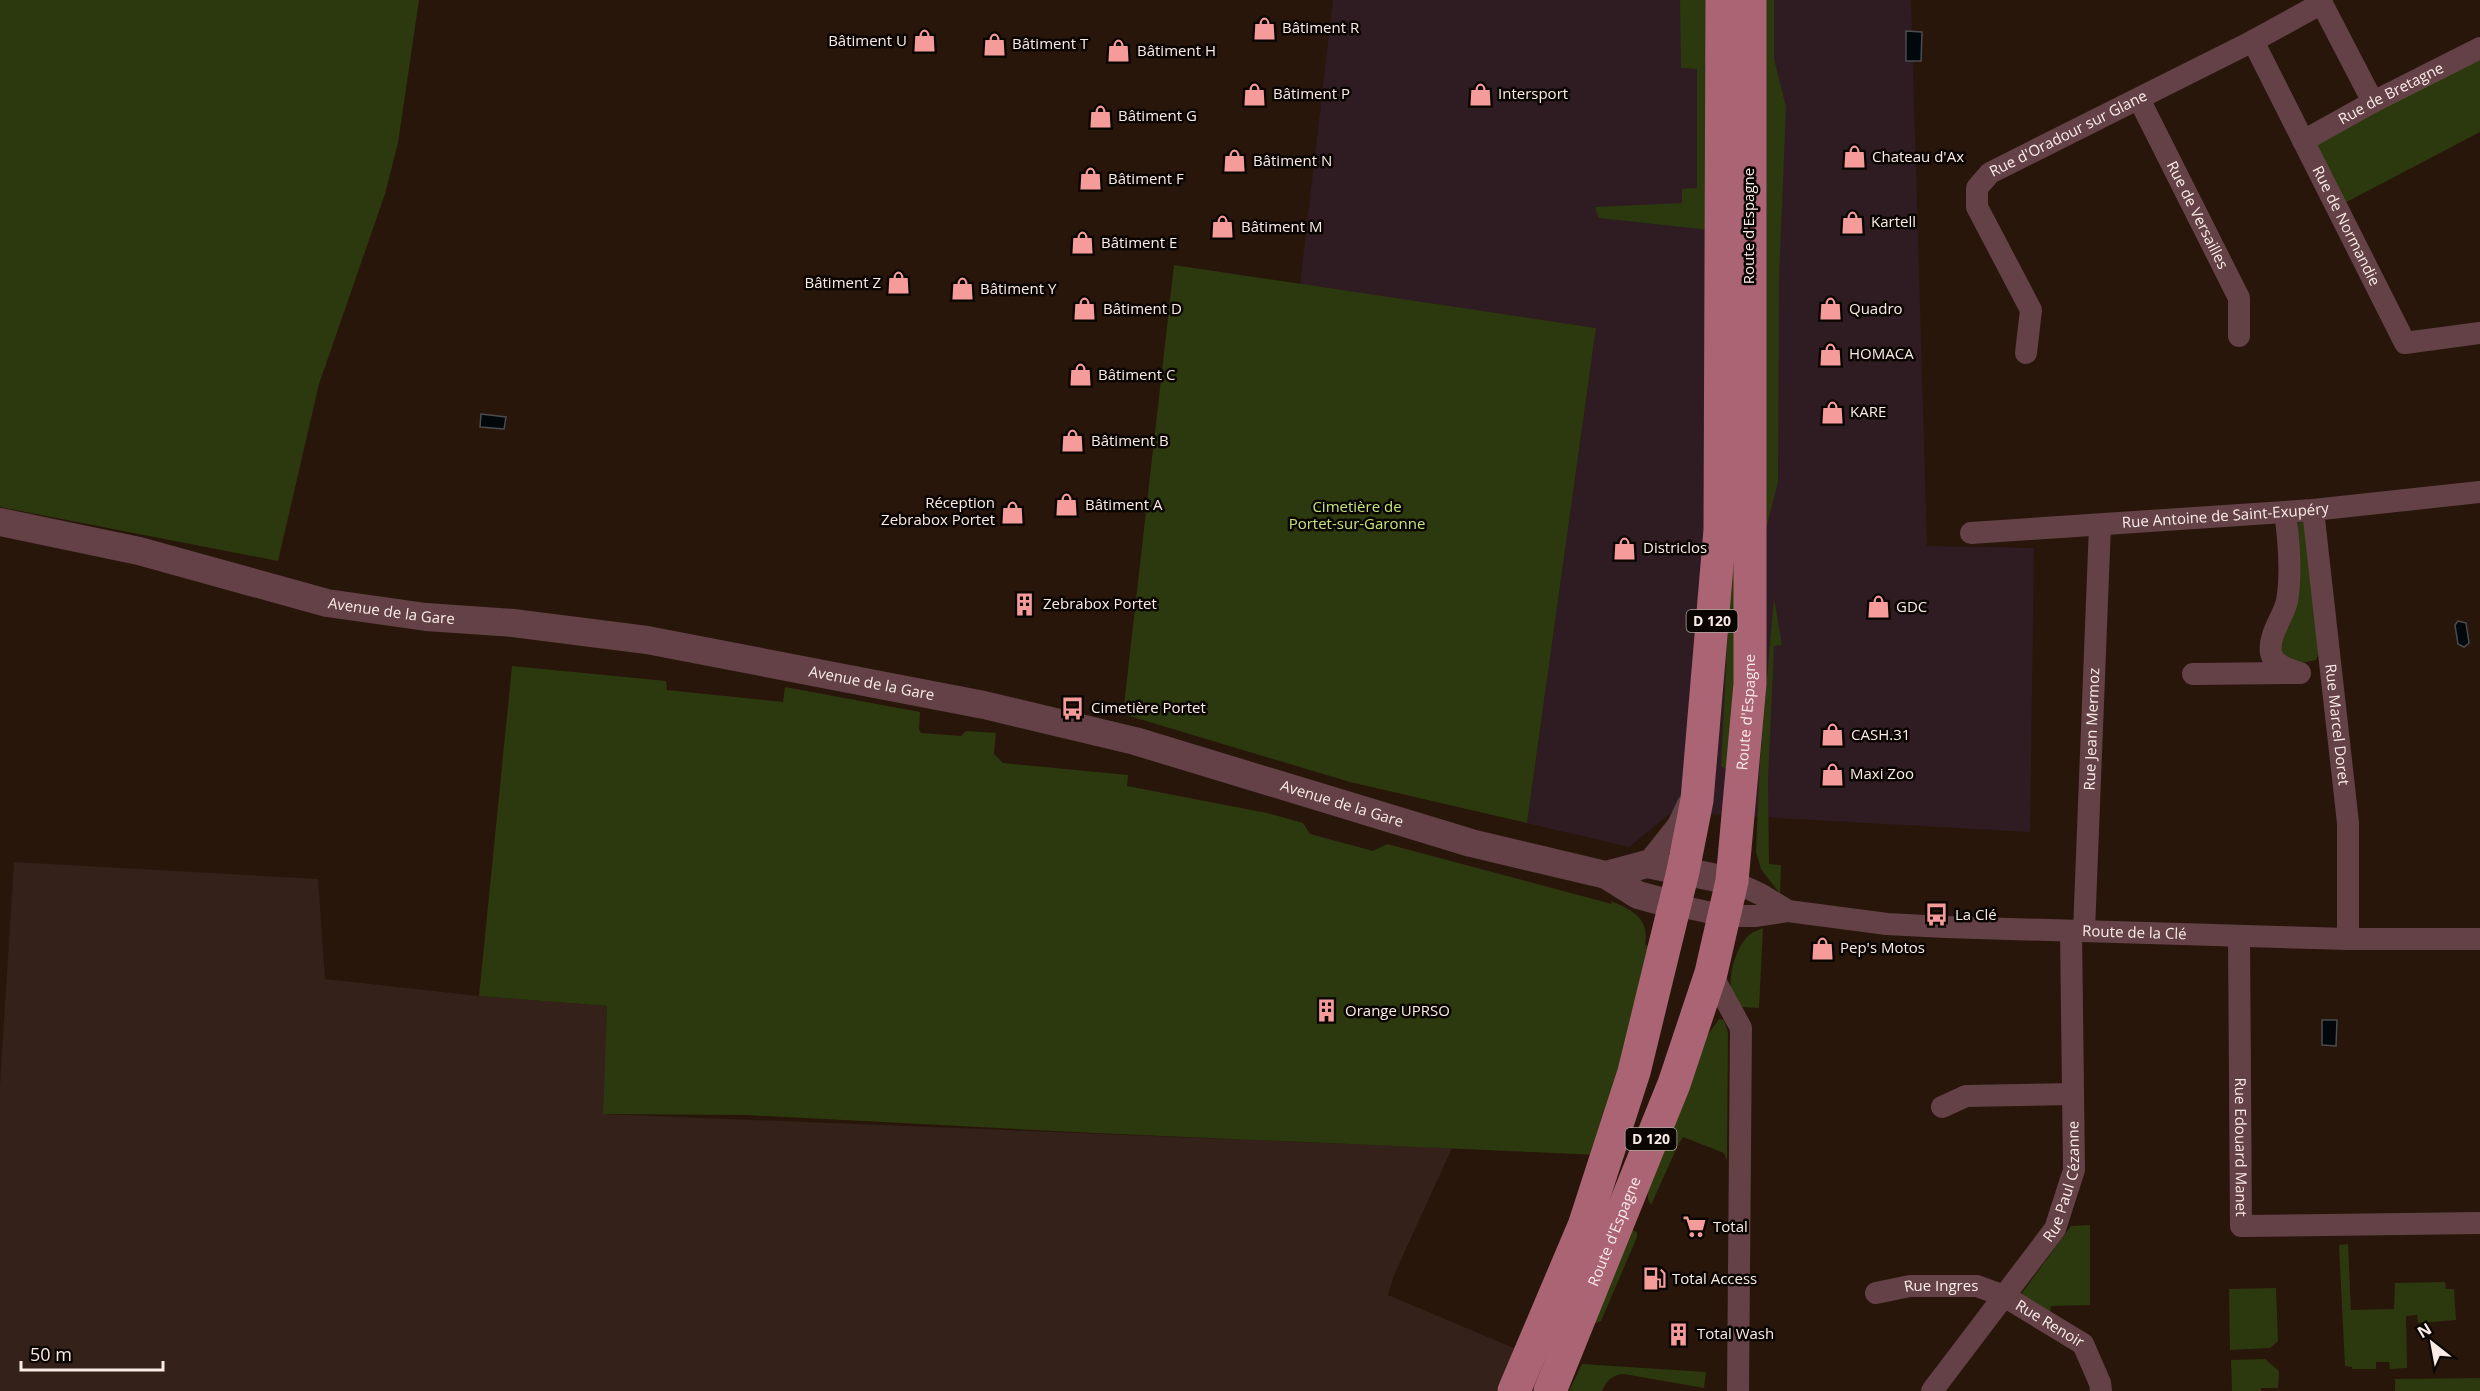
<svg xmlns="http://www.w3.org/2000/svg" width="2480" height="1391" font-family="'Open Sans',sans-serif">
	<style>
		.commercial { fill: #2e1c22 }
		.industrial { fill: #33211a }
		.green { fill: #2c380e }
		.water { fill: #00080c; stroke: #4b4c4d; stroke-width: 1.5 }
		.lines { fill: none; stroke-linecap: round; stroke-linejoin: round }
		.minor { stroke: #634147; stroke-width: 22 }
		.tertiary { stroke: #634147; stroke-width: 28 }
		.primary { stroke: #ab6473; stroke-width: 33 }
		.labels { text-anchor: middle; stroke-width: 5; stroke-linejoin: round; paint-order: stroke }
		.shield { fill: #0b0502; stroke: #b2a7a1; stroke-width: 1.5 }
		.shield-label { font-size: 14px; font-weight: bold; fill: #faece5 }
		.poi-label { font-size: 15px; fill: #faece5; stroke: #0b0502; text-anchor: start }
		.street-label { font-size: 15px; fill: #faece5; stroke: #0b0502 }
		.park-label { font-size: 15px; fill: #c3e57b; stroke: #0b0502 }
	</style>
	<rect width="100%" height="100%" fill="#29160b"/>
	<!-- commercial -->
	<path class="commercial" d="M1333,0H1911L1927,546L2034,548L2030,832L1672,812L1629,847L1527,823L1596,328L1300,285Z"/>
	<!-- industrial -->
	<path class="industrial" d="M14,862L318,879L325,979L479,996L607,1006L604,1114L1452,1148L1394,1275L1388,1295L1516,1349L1496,1391H0V1085Z"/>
	<!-- green -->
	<g class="green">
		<path d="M0,0H419L398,143L385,194L319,384L278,561L0,507Z"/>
		<path d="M1680,0H1712L1710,230L1599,218L1595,207L1682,203V189L1697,188V69L1681,68Z"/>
		<path d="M1764,0H1774V59L1786,107L1779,280L1778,482L1761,548Z"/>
		<path d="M2480,51V132L2337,207L2303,141Z"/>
		<path d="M1174,265L1596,328L1527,823L1350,782L1123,714Z"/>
		<path d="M1733,481L1739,657L1726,769L1721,766L1732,550Z"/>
		<path d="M2299,520L2304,521L2319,652L2316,660L2295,664L2284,660L2279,639Z"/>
		<path d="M1774,598L1782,645L1774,646L1768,781L1769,864L1781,865L1780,894L1761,869L1756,852L1760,760Z"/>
		<path d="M512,666L666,681L667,690L783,702L785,687L920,712L919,729L921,733L961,736L966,731L996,733L994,754L1003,763L1128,775L1127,786L1267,813L1303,823L1310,834L1373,851L1387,844L1612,904L1611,901C1632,910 1650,918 1645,945L1656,947L1601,1155L1095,1133L747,1115L603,1114L607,1006L479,996Z"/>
		<path d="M1763,928L1759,1008L1742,1007C1739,1004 1735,1000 1733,996C1726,979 1736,946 1750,934C1753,932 1759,930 1763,928Z"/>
		<path d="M1719,1019L1724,1020L1728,1032L1727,1161L1724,1153L1683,1137L1678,1145L1651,1205L1648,1199V1184L1707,1036Z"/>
		<path d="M2090,1225V1305L2051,1306L2050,1313L2025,1298L2022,1293L2071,1226Z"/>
		<path d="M1630,1229L1637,1232V1237L1601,1321L1596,1323L1593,1322Z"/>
		<path d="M2348,1244L2351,1310L2394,1309L2395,1283L2445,1282L2446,1289H2454L2456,1320L2418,1323L2417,1315L2406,1316L2407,1368L2390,1369L2389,1362H2376V1369H2352V1367L2345,1366L2339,1245Z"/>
		<path d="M2276,1288L2278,1341L2270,1348L2230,1350L2229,1289Z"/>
		<path d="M2265,1359L2279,1371L2278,1388H2261V1391H2232L2231,1360Z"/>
		<path d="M1582,1364L1706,1372L1704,1388L1624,1374C1612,1375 1607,1380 1602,1391H1569Z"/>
		<path d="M2480,1378V1391H2395V1379Z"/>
	</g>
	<!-- water -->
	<g class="water">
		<path d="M1906,31L1922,32L1921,61H1906Z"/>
		<path d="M481,414L506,417L504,429L480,427Z"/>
		<path d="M2458,621L2466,623L2469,643L2464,647L2458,644L2455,625Z"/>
		<path d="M2322,1020H2337L2336,1046L2322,1045Z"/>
	</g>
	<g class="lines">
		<!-- minor -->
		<g class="minor">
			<path d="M2320,0L2373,102"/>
			<path id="s1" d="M2253,41L2405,343L2480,333"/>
			<path id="s2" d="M2139,99L2239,298V336"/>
			<path id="s3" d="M2303,141L2373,102L2480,48"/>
			<path id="s4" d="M2026,353L2031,310L1977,207V188L1990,173L2253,41L2322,3"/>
			<path id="s5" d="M2313,510L2348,823V939"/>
			<path d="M2285,512C2289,541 2292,572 2287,601C2283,618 2268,635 2271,653C2274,666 2290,670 2300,673"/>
			<path id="s6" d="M1971,533L2313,510L2480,492"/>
			<path d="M2193,674L2296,673"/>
			<path d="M1647,864L1678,825L1688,804"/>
			<path d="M1732,881L1760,894L1788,911"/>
			<path id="s7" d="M1675,905L1725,916H1756L1788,911L1887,924L1945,927L2348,939H2480"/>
			<path id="s8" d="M2084,931L2100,525"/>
			<path id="s9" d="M2239,937L2241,1226L2480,1223"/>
			<path d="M1711,973L1741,1028L1738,1391"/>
			<path d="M1942,1107L1966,1096L2072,1094"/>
			<path id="s10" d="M1876,1293L1910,1286H1977L2004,1296L2083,1344L2100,1383L2101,1391"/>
			<path id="s11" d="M1932,1391L2055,1229L2074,1170L2071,931"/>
		</g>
		<!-- tertiary -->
		<g class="tertiary">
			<path id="s12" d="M0,522L139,551L327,603L426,617L513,623L647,640L984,705L1135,741L1471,843L1606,875L1647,864L1732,881"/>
			<path d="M1606,875L1638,895L1675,905"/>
		</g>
		<!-- primary -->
		<g class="primary">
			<path d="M1514,1391L1584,1226L1634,1072L1683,871L1697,800L1720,530L1722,0"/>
			<path id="s13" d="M1550,1391L1674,1084L1711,973L1732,881L1750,684V0"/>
		</g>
	</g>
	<!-- icons -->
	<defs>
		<symbol id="shop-bare" viewBox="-9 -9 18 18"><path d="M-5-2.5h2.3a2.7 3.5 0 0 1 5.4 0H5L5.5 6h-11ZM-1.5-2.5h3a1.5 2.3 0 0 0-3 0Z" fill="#f59b99" stroke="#0b0502" stroke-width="2.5" paint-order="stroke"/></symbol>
		<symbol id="building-bare" viewBox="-9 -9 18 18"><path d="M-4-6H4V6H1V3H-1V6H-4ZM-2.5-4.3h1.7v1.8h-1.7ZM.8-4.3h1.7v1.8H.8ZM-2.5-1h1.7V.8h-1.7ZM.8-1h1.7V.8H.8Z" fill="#f59b99" stroke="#0b0502" stroke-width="2.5" paint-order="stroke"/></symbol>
		<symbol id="bus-bare" viewBox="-9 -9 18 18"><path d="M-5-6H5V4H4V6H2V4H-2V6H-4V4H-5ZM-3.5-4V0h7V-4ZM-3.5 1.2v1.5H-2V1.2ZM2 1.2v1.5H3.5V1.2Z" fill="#f59b99" stroke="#0b0502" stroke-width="2.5" paint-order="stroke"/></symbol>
		<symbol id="supermarket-bare" viewBox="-9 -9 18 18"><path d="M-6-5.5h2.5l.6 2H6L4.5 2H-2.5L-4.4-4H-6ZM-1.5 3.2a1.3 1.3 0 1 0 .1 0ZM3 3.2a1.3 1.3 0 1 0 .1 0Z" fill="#f59b99" stroke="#0b0502" stroke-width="2.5" paint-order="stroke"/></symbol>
		<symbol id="fuel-bare" viewBox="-9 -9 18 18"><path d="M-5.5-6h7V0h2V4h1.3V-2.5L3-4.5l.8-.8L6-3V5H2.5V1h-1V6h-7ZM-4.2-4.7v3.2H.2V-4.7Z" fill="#f59b99" stroke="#0b0502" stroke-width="2.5" paint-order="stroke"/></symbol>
	</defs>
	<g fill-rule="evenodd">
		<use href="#shop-bare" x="1248" y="12" width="33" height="33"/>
		<use href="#shop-bare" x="908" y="24" width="33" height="33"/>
		<use href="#shop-bare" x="978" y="28" width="33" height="33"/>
		<use href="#shop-bare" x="1102" y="34" width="33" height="33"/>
		<use href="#shop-bare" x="1238" y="78" width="33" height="33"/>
		<use href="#shop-bare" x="1464" y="78" width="33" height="33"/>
		<use href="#shop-bare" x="1084" y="100" width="33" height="33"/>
		<use href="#shop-bare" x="1838" y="140" width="33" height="33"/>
		<use href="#shop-bare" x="1218" y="144" width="33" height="33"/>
		<use href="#shop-bare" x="1074" y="162" width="33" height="33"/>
		<use href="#shop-bare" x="1836" y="206" width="33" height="33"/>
		<use href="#shop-bare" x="1206" y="210" width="33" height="33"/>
		<use href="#shop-bare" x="1066" y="226" width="33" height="33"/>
		<use href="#shop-bare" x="882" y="266" width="33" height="33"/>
		<use href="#shop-bare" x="946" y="272" width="33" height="33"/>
		<use href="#shop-bare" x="1068" y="292" width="33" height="33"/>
		<use href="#shop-bare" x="1814" y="292" width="33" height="33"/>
		<use href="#shop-bare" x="1814" y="338" width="33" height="33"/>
		<use href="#shop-bare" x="1064" y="358" width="33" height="33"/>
		<use href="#shop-bare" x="1816" y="396" width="33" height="33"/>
		<use href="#shop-bare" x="1056" y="424" width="33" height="33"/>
		<use href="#shop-bare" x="1050" y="488" width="33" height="33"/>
		<use href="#shop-bare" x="996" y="496" width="33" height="33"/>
		<use href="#shop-bare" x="1608" y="532" width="33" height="33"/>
		<use href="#building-bare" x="1008" y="588" width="33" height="33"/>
		<use href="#shop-bare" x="1862" y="590" width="33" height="33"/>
		<use href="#bus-bare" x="1056" y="692" width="33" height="33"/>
		<use href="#shop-bare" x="1816" y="718" width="33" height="33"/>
		<use href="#shop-bare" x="1816" y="758" width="33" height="33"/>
		<use href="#bus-bare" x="1920" y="898" width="33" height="33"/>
		<use href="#shop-bare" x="1806" y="932" width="33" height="33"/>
		<use href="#building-bare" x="1310" y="994" width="33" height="33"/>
		<use href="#supermarket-bare" x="1678" y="1210" width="33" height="33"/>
		<use href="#fuel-bare" x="1638" y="1262" width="33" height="33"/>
		<use href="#building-bare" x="1662" y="1318" width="33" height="33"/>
	</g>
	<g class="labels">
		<!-- shield labels -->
		<g class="shield">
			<rect x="1686.5" y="610" width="51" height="22" rx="4.5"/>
			<rect x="1625.5" y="1128" width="51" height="22" rx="4.5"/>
		</g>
		<g class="shield-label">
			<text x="1712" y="626">D 120</text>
			<text x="1651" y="1144">D 120</text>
		</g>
		<!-- poi labels -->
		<g class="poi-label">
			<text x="1282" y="33">Bâtiment R</text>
			<text x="907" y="46" text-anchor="end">Bâtiment U</text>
			<text x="1012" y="49">Bâtiment T</text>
			<text x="1137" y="56">Bâtiment H</text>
			<text x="1273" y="99">Bâtiment P</text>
			<text x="1498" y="99">Intersport</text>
			<text x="1118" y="121">Bâtiment G</text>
			<text x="1872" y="162">Chateau d'Ax</text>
			<text x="1253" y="166">Bâtiment N</text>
			<text x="1108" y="184">Bâtiment F</text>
			<text x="1871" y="227">Kartell</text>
			<text x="1241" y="232">Bâtiment M</text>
			<text x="1101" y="248">Bâtiment E</text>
			<text x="881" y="288" text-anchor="end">Bâtiment Z</text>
			<text x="980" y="294">Bâtiment Y</text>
			<text x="1103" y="314">Bâtiment D</text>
			<text x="1849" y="314">Quadro</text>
			<text x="1849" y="359">HOMACA</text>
			<text x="1098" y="380">Bâtiment C</text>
			<text x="1850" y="417">KARE</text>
			<text x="1091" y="446">Bâtiment B</text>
			<text x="995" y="508" text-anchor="end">Réception<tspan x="995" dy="17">Zebrabox Portet</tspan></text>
			<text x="1085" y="510">Bâtiment A</text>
			<text x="1643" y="553">Districlos</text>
			<text x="1043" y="609">Zebrabox Portet</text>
			<text x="1896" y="612">GDC</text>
			<text x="1091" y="713">Cimetière Portet</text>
			<text x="1851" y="740">CASH.31</text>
			<text x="1850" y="779">Maxi Zoo</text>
			<text x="1955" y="920">La Clé</text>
			<text x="1840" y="953">Pep's Motos</text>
			<text x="1345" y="1016">Orange UPRSO</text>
			<text x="1713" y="1232">Total</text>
			<text x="1672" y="1284">Total Access</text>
			<text x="1697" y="1339">Total Wash</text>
		</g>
		<!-- street labels -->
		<g class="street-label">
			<text dy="5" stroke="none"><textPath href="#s3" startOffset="100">Rue de Bretagne</textPath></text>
			<text dy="5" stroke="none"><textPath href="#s4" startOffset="286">Rue d'Oradour sur Glane</textPath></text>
			<text dy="5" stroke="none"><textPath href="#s2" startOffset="130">Rue de Versailles</textPath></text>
			<text transform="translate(1749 226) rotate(-90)" y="5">Route d'Espagne</text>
			<text dy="5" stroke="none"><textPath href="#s1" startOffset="207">Rue de Normandie</textPath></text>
			<text dy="5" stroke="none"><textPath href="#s6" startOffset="255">Rue Antoine de Saint-Exupéry</textPath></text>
			<text dy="5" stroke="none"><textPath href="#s12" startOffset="402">Avenue de la Gare</textPath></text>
			<text dy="5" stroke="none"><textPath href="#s12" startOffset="888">Avenue de la Gare</textPath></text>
			<text dy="5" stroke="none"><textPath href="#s13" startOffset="712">Route d'Espagne</textPath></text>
			<text dy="5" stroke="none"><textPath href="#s5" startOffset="216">Rue Marcel Doret</textPath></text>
			<text dy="5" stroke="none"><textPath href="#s8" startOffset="202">Rue Jean Mermoz</textPath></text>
			<text dy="5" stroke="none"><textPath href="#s12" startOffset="1374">Avenue de la Gare</textPath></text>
			<text dy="5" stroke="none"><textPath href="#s7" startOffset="462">Route de la Clé</textPath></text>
			<text dy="5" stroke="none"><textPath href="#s9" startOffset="210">Rue Edouard Manet</textPath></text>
			<text dy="5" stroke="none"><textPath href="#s11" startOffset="252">Rue Paul Cézanne</textPath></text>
			<text dy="5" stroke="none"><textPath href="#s13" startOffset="172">Route d'Espagne</textPath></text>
			<text dy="5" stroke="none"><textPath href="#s10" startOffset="66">Rue Ingres</textPath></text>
			<text dy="5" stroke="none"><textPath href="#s10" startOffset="184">Rue Renoir</textPath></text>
		</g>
		<!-- park labels -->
		<g class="park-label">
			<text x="1357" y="512">Cimetière de<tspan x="1357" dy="17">Portet-sur-Garonne</tspan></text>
		</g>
	</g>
	<!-- north arrow -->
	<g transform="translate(2432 1343) rotate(329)" stroke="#0b0502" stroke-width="4.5" paint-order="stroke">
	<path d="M0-4.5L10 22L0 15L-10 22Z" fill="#faece5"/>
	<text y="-9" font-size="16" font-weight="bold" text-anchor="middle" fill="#faece5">N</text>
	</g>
	<!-- scale -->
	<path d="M21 1361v9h142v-9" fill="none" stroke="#faece5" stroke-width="3"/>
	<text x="30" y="1361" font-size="18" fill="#faece5" stroke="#0b0502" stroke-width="4.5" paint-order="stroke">50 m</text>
</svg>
